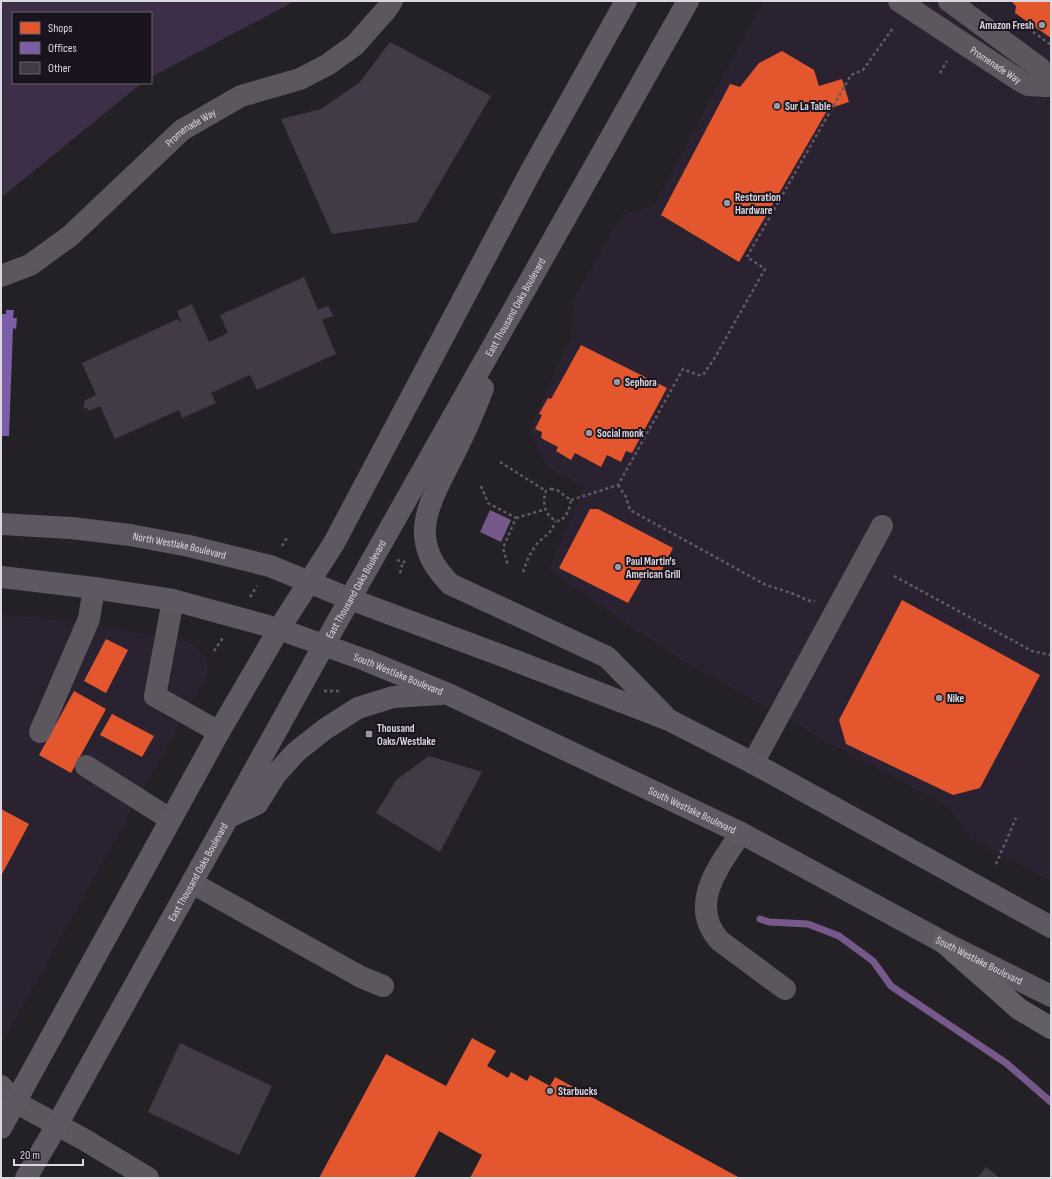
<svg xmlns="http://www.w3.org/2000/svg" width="1052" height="1179" font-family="'Sofia Sans Condensed',sans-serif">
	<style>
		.built { fill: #2a2230 }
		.green { fill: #3e2f49 }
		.water { fill: #76598a }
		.shops { fill: #e4572e }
		.offices { fill: #7b5ea7 }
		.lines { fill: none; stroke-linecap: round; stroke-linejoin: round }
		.stream { stroke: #76598a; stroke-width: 7 }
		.building { fill: #423b47 }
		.path { stroke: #5f5c62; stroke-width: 2.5; stroke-dasharray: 3 3; stroke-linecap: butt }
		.minor { stroke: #5c575f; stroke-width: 22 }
		.major { stroke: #5e5862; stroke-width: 22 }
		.highway { stroke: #645f67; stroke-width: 22 }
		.poi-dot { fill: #9b989f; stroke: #1a141f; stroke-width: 1.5 }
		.labels { text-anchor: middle; stroke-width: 4; stroke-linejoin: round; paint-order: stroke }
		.poi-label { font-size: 11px; font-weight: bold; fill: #dcd8e0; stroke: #1a141f; text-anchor: start }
		.street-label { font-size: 11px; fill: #dcd8e0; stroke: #1a141f }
	</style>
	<rect width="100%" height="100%" fill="#232026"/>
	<!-- built -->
	<g class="built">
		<path d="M763,1H1051V881L971,839L947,806L842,750L669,653L549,570L584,487L547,468L529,430L571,336L573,299L622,215L654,205Z"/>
		<path d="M1,615L55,619L184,640L197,647L208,662L207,675L1,1045Z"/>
	</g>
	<!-- green -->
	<path class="green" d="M1,1H295L151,77V13H13V83H142L3,196H1Z"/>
	<!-- water -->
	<path class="water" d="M490,510L511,520L501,542L480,532Z"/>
	<!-- shops -->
	<g class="shops">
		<path d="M1011,1H1051V38L1015,13L1016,6Z"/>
		<path d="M782,51L814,70L819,86L842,79L849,102L828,109L739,262L661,215L730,84L740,87L759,63Z"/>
		<path d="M581,345L667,388L632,453L626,451L621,462L607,455L601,467L575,453L571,460L556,451L558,447L541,438L542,432L535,429L542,415L539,414L548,398L551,399Z"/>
		<path d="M590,509H598L673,548L660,574L648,568L628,603L559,568Z"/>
		<path d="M902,600L1040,675L980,788L953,795L846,744L839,720Z"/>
		<path d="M106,639L128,650L106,693L84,681Z"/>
		<path d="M74,691L106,709L71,773L39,755Z"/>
		<path d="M112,714L154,736L142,757L100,735Z"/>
		<path d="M1,809L29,824L1,876Z"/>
		<path d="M472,1038L496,1051L487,1066L508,1078L511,1072L527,1081L530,1075L550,1086L555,1077L740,1178H470L482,1155L439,1131L414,1178H319L386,1054L446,1086Z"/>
	</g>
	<!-- offices -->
	<path class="offices" d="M6,310H14L13,318H17L16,329L13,328L9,436H1V314H6Z"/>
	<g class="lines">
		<!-- stream -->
		<path class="stream" d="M760,919L769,922L808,924L839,936L873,961L891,986L1006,1063L1051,1102"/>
	</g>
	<!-- building -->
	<g class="building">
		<path d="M390,42L491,96L417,222L332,234L281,119L321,109L360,82Z"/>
		<path d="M304,277L318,310L328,306L333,316L322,320L336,354L257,390L250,375L211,393L216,403L182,418L179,410L115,439L100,406L89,411L87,408L85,409L83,405L85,404L84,401L96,395L82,363L178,319L179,322L181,321L177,311L192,304L209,342L228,333L220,315Z"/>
		<path d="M429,756L482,772L440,852L376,813L397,779Z"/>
		<path d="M180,1043L272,1086L239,1155L148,1112Z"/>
		<path d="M986,1167L1000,1178H977Z"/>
	</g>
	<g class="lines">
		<!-- path -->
		<g class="path">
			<path d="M1033,32L1051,45"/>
			<path d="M940,73L947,61"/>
			<path d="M500,462L546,491"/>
			<path d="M618,485L626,497L630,510L766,585L791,593L810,601H815"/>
			<path d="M481,486L488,503L516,518L503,548L508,566"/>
			<path d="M551,489L557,490L571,500C570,508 567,516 560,521C546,520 541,503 546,491Z"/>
			<path d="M571,500L618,485L683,369L698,375H703L714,359L765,269L747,257L851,75L863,70L893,28"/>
			<path d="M516,518L546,509"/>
			<path d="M282,546L287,538"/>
			<path d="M397,560L403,562L407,561"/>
			<path d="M523,572C526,564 529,555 534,548C541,536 551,537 555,521"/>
			<path d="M400,573L403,562"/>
			<path d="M894,576L1032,651L1051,655"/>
			<path d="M250,597L257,586"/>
			<path d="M214,651L224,636"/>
			<path d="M324,691H341"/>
			<path d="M996,864L1016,818"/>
		</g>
		<!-- minor -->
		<g class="minor">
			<path id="s1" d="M899,1L1019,80L1028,85L1046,86"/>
			<path d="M949,1L1040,68L1046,86"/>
			<path id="s2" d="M1,276L30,265L70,236L182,130L241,96L300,79L327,65L355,45L386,10L392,1"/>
			<path d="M173,600L155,696L219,732"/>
			<path d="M40,732L89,619L94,588"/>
			<path d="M753,763L882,526"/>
			<path d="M86,766L170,819"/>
			<path d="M741,833C719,866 687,905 720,941L785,989"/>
			<path d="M192,883L361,977L383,986"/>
			<path d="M1,1086L15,1102L85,1140L148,1178"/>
		</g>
		<!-- major -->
		<g class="major">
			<path d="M483,388C475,409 466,430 456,450C444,476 423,507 425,536C427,557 437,570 450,584L607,657L664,715"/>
			<path id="s3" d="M1,524L71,528L130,535L189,546L270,566L350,599L511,659L669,720L753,763L1051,927"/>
			<path id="s4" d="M1,577L94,588L173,600L279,629L365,660L448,694L741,833L943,942L1051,996"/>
			<path d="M229,817L257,804L276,774L296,752L325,729L358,708L393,697L441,694"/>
			<path d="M1,1128L219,732L279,629L334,543L532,169L626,1"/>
			<path id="s5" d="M26,1178L57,1125L324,645L688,1"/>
		</g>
		<!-- highway -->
		<path class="highway" d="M943,942L1019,1009L1051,1028"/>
	</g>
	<!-- markers -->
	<g class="poi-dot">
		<circle cx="1042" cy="25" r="4"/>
		<circle cx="777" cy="106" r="4"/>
		<circle cx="727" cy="203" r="4"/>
		<circle cx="617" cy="382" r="4"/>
		<circle cx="589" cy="433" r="4"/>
		<circle cx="618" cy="567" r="4"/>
		<circle cx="939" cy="698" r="4"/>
		<rect x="365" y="730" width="8" height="8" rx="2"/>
		<circle cx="550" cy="1091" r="4"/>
	</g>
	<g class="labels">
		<!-- poi labels -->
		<g class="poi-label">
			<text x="1034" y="29" text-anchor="end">Amazon Fresh</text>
			<text x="785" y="110">Sur La Table</text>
			<text x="735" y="201">Restoration<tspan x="735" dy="13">Hardware</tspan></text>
			<text x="625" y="386">Sephora</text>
			<text x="597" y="437">Social monk</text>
			<text x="626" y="565">Paul Martin's<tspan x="626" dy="13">American Grill</tspan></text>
			<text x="947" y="702">Nike</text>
			<text x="377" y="732">Thousand<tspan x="377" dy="13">Oaks/Westlake</tspan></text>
			<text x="558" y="1095">Starbucks</text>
		</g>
		<!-- street labels -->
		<g class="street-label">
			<text dy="4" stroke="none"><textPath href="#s1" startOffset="116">Promenade Way</textPath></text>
			<text dy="4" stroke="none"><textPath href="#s2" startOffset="243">Promenade Way</textPath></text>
			<text dy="4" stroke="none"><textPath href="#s5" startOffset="999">East Thousand Oaks Boulevard</textPath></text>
			<text dy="4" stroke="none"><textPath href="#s3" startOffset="180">North Westlake Boulevard</textPath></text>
			<text dy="4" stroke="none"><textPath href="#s5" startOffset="675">East Thousand Oaks Boulevard</textPath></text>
			<text dy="4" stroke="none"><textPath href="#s4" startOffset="411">South Westlake Boulevard</textPath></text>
			<text dy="4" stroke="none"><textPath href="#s4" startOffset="735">South Westlake Boulevard</textPath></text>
			<text dy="4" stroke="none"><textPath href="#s5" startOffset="351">East Thousand Oaks Boulevard</textPath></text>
			<text dy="4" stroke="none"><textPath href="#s4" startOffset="1059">South Westlake Boulevard</textPath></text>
		</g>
	</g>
	<!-- border -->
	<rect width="1052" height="1179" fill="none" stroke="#dcd8e0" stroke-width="4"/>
	<!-- legend -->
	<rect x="12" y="12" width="140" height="72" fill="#1a141f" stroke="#68626c"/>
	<rect x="20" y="22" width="20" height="12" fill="#e4572e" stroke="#68626c"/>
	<text x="48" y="32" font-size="12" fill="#dcd8e0">Shops</text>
	<rect x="20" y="42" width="20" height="12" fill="#7b5ea7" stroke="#68626c"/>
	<text x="48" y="52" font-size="12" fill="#dcd8e0">Offices</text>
	<rect x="20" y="62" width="20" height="12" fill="#423b47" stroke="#68626c"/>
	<text x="48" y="72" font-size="12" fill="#dcd8e0">Other</text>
	<!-- scale -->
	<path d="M14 1159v6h69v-6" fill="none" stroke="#dcd8e0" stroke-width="2"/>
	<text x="20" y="1159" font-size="12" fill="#dcd8e0" stroke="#1a141f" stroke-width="3" paint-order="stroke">20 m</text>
</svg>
